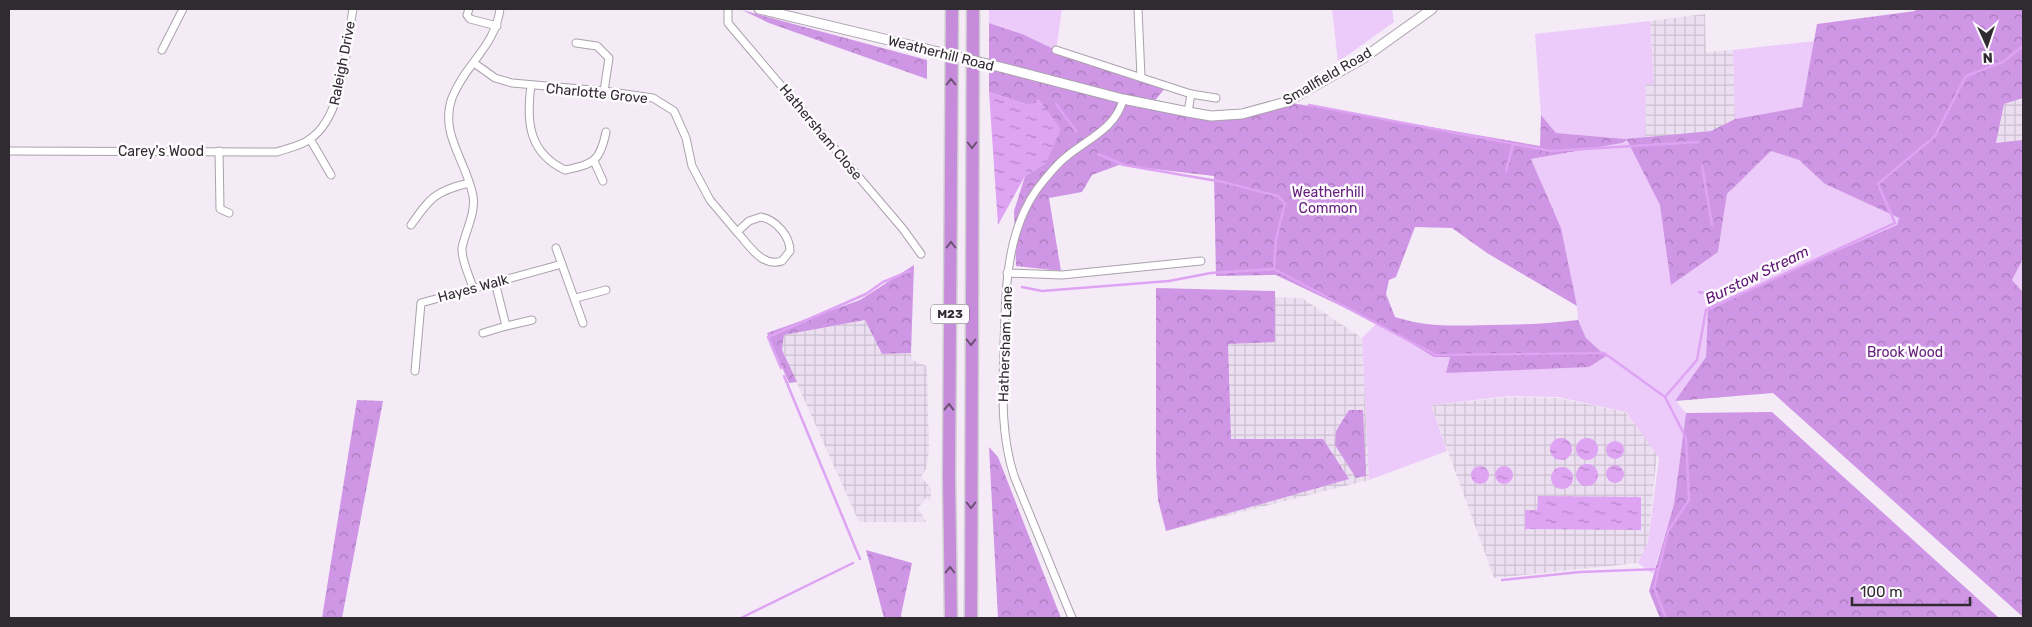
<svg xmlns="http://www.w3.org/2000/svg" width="2032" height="627" font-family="Rubik,sans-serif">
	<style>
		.industrial { fill: url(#industrial-grid) }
		.green { fill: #eccaf9 }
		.forest { fill: url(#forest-crowns) }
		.water { fill: url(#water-ripples) }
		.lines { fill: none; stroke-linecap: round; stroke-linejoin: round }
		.stream { stroke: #dea3f3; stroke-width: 2.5 }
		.minor-casing { stroke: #aaa1ad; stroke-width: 9 }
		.tertiary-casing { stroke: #aaa1ad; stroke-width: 11 }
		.motorway-casing { stroke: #d1d0d1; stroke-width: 15 }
		.minor { stroke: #fff; stroke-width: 7 }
		.tertiary { stroke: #fff; stroke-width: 9 }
		.motorway { stroke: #c68bdb; stroke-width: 12 }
		.tertiary-bridge-casing { stroke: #aaa1ad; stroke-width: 11; stroke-linecap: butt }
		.tertiary-bridge { stroke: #fff; stroke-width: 9 }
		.oneway { stroke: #6b5174 }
		.labels { text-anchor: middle; stroke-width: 5; stroke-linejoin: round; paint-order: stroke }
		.shield { fill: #fdfbfd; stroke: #6d696e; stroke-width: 1 }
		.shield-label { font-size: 12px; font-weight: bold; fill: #2f2b30 }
		.street-label { font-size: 14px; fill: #2f2b30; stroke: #fdfbfd }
		.park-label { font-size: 14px; fill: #67207e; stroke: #fdfbfd }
		.water-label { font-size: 15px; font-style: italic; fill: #5f1575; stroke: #fdfbfd }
	</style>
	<defs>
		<pattern id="industrial-grid" width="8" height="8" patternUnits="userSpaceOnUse" patternTransform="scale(1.25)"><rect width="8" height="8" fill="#eddff2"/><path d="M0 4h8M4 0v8" fill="none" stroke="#ccc0d0"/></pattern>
		<pattern id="forest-crowns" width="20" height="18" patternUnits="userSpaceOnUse" patternTransform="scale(1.25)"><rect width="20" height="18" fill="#d096e6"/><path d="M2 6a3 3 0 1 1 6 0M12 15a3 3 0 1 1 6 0" fill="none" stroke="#a97bbb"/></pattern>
		<pattern id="water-ripples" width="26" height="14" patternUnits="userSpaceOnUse" patternTransform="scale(1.25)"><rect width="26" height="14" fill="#dea3f3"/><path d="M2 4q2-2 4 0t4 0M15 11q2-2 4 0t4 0" fill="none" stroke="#b485c5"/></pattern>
	</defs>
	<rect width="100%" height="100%" fill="#f4ebf7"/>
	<!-- industrial -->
	<g class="industrial">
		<path d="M1705,14L1706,52L1733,50L1735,119L1711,131L1645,138L1646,84H1654L1650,21Z"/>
		<path d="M2023,98V140L1996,144L2004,104Z"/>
		<path d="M1156,294L1302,298L1362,338L1369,480L1166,531Z"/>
		<path d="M865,320L882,354L911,353L912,360L927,366L929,449L926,469L921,477L931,488V502L926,498L918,508L926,522H859L782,350L784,335Z"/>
		<path d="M1510,397L1558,398L1625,412L1657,453L1648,542L1638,563L1494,578L1431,405Z"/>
	</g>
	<!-- green -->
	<g class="green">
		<path d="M989,9H1062L1056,50L1022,34L989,23Z"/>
		<path d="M1332,9H1392L1394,22L1338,62Z"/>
		<path d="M1650,21L1654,84H1646L1645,138L1627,139L1717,201L1718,252L1727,194L1771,151L1799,160L1825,184L1899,218L1897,226L1708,314L1706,357L1676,401L1686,413L1674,504L1653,574L1638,563L1648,542L1659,458L1626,412L1558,397L1509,396L1431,405L1447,451L1369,480L1362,338L1376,324L1436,355L1450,357L1447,373L1606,356L1586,338L1578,320L1577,306L1560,226L1531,159L1622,143L1626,139L1556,133L1541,115L1535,34Z"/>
		<path d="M1815,41L1802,107L1735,119L1733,50Z"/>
		<path d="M2023,259V291L2012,280Z"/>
	</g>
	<!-- forest -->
	<g class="forest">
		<path d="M1915,9H2023V98L2004,104L1996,143L2023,140V259L2012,280L2023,292V617L1773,393L1675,401L1706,357L1708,307L1897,225L1899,218L1825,184L1799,160L1771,151L1727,194L1718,252L1671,285L1660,205L1627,140L1622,143L1531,159L1561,228L1577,306L1487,253L1452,228L1415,227L1396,277L1389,280L1386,294L1395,317C1425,327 1454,326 1486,325C1517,325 1547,324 1578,320L1586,338L1606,356L1589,367L1446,373L1450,357H1434L1381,325L1276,275L1216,276L1214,176L1119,165L1092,175L1082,192L1049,198L1061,271L1016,266L1014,211L1025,176L1046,163L1028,105L989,92V23L1022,34L1056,50L1166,87L1152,104L1211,116L1286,102L1540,146L1541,115L1556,133L1626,139L1711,131L1735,119L1802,107L1817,24L1915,11Z"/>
		<path d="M742,10L927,60V79L769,23Z"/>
		<path d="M914,265L911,353L882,354L865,320L784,335L782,350L797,382L789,383L767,333L860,300Z"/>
		<path d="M1156,288L1275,291V342L1228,344L1231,439H1323L1349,479L1166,531L1158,500L1156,466Z"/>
		<path d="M357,400L383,401L342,618H322Z"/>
		<path d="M1349,410H1363L1366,476L1356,478L1335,445L1336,431Z"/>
		<path d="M1772,412L1999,618H1660L1649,591L1674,504L1686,413Z"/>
		<path d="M989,447L998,457L1061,618H998Z"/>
		<path d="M866,550L912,563L901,615L902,618H884Z"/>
	</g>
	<!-- water -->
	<g class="water">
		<path d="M989,92L1028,105L1039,99L1061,129L1046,163L1025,176L998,225Z"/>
		<circle cx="1561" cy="449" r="11"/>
		<circle cx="1587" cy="449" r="11"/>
		<circle cx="1615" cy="450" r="9"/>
		<circle cx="1587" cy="475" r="11"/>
		<circle cx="1615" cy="474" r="9"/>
		<circle cx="1480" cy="475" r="9"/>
		<circle cx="1504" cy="475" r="9"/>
		<circle cx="1562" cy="478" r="11"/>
		<path d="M1538,496L1641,497V530L1525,529V510H1537Z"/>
	</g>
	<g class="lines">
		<!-- stream -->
		<g class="stream">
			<path d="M1056,104L1076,131"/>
			<path d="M1309,105L1551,151L1698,142"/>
			<path d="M1098,154L1124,165L1223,182L1278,196L1285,204L1276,239L1274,269"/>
			<path d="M1702,165L1712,225"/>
			<path d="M1506,171L1513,144"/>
			<path d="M1022,287L1042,291L1169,281L1211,273L1274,269L1436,355L1604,353L1665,397L1686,438L1689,500L1668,531L1654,588L1666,618"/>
			<path d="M1699,292L1711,295"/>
			<path d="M1714,297L1719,303"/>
			<path d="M781,368L768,337L866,294L883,282L910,271"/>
			<path d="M784,376L860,559"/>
			<path d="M1665,397L1697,360L1706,310L1895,223L1878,184L1935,136L1966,76L2003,62L2023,46"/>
			<path d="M1502,580L1580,572L1659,569"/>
			<path d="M741,618L853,563"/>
		</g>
		<defs>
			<g id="minor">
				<path d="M469,9L467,15L470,19L497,26"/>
				<path d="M728,9V23L733,29L903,229L921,254"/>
				<path d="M1138,9L1141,77"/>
				<path d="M576,43L597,46L609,58L604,91"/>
				<path d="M162,50L183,9"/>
				<path d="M1056,50L1191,94L1216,98"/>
				<path d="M474,63L495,78L512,83L604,91L653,98L674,111L686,138L692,166L710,200L737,232"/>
				<path d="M531,86C526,122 529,153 565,170C593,164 600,162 606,132"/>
				<path d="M1188,112L1191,94"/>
				<path d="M310,139L331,175"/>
				<path d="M9,151L277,152C288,148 301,146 310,139C344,116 346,47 353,9"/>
				<path d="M219,151L220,209L229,213"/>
				<path d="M594,161L603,181"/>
				<path d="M761,217C776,220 790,236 790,251L782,261C762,268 749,245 737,232L749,221Z"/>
				<path d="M411,225C430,198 435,191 469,183"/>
				<path d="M556,248L583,323"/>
				<path d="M1007,273L1062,275L1201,261"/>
				<path d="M473,288C470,277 461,260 462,248C465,232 476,213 473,196C467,162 439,134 452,98C465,64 495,47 500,9"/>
				<path d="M576,298L606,290"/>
				<path d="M506,326L532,320"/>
				<path d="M483,333L506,326L495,282"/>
				<path d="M415,371L421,303L562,264"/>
				<path d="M1072,618L1014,476C1000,432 1003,390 1004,345C1006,288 1005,225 1045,179C1051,172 1058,163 1066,157C1086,140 1117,128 1123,99"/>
			</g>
			<g id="tertiary">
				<path d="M759,9L926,49"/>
				<path d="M1000,67L1123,99L1188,112L1211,116L1242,114L1286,102L1362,59L1432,9"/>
			</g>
			<g id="motorway">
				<path d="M951,618L949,477L952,9"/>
				<path d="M971,618L973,9"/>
			</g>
		</defs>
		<!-- minor casing -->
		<use href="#minor" class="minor-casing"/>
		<!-- tertiary casing -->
		<use href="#tertiary" class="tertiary-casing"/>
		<!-- motorway casing -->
		<use href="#motorway" class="motorway-casing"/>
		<!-- minor -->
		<use href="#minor" class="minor"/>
		<!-- tertiary -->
		<use href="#tertiary" class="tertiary"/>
		<!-- motorway -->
		<use href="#motorway" class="motorway"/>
		<defs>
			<path id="tertiary-bridge" d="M926,49L1000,67"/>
		</defs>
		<!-- tertiary-bridge casing -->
		<use href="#tertiary-bridge" class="tertiary-bridge-casing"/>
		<!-- tertiary-bridge -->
		<use href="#tertiary-bridge" class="tertiary-bridge"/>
	</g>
	<!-- one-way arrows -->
	<defs><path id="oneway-chevron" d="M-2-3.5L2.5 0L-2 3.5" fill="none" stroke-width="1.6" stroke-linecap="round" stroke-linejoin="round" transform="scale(1.25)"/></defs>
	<g class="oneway">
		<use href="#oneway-chevron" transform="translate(951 82) rotate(-90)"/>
		<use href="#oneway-chevron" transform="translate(972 145) rotate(90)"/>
		<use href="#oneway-chevron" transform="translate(951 245) rotate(-90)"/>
		<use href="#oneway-chevron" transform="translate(971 342) rotate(90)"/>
		<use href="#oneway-chevron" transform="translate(949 407) rotate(-89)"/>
		<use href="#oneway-chevron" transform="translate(971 505) rotate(90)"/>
		<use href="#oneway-chevron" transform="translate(950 570) rotate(-90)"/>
	</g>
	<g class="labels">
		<!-- shield labels -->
		<rect class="shield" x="931" y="304.5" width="38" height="19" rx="4"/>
		<g class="shield-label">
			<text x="950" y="318">M23</text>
		</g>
		<!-- street labels -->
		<g class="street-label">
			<text transform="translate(941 53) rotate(14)" y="5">Weatherhill Road</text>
			<text transform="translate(342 63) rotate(-79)" y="5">Raleigh Drive</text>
			<text transform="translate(1327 76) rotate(-30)" y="5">Smallfield Road</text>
			<text transform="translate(597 93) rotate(6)" y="5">Charlotte Grove</text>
			<text transform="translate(821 132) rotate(50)" y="5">Hathersham Close</text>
			<text x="161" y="156">Carey's Wood</text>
			<text transform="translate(473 288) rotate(-15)" y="5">Hayes Walk</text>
			<text transform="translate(1005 344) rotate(-88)" y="5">Hathersham Lane</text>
		</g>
		<!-- park labels -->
		<g class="park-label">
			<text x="1328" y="197">Weatherhill<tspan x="1328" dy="16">Common</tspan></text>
			<text x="1905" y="357">Brook Wood</text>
		</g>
		<!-- water labels -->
		<g class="water-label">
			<text transform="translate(1757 275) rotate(-26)" y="5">Burstow Stream</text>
		</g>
	</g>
	<!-- border -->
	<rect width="2032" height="627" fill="none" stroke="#2f2b30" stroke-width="20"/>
	<!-- north arrow -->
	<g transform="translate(1987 45) rotate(177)" stroke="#fdfbfd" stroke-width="4" paint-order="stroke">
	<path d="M0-4L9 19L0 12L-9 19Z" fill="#2f2b30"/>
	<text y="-8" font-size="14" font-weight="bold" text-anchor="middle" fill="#2f2b30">N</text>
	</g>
	<!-- scale -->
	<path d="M1852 597v8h118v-8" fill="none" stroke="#2f2b30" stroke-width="2.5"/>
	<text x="1860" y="597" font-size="15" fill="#2f2b30" stroke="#fdfbfd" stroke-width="4" paint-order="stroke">100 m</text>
</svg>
